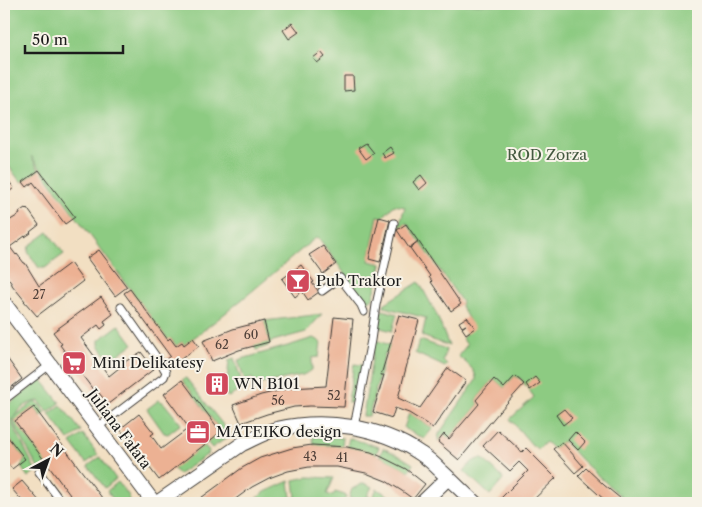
<svg xmlns="http://www.w3.org/2000/svg" width="702" height="507" font-family="'Libre Caslon Text',serif">
	<style>
		.green { fill: #8dcb82; stroke: #54744f }
		.building { fill: #ecb193 }
		.lines { fill: none; stroke-linecap: round; stroke-linejoin: round }
		.service-casing { stroke: #3c3935; stroke-width: 9 }
		.minor-casing { stroke: #3c3935; stroke-width: 16 }
		.service { stroke: #fff; stroke-width: 7 }
		.minor { stroke: #fff; stroke-width: 14 }
		.labels { text-anchor: middle; stroke-width: 4; stroke-linejoin: round; paint-order: stroke }
		.number-label { font-size: 12px; fill: #50413a }
		.park-label { font-size: 15px; fill: #445940; stroke: #f7f3e8 }
		.poi-label { font-size: 15px; fill: #1c1c1c; stroke: #f7f3e8; text-anchor: start }
		.street-label { font-size: 15px; fill: #1c1c1c; stroke: #f7f3e8 }
	</style>
	<rect width="100%" height="100%" fill="#f7f3e8"/>
	<filter id="ink" filterUnits="userSpaceOnUse"><feTurbulence type="fractalNoise" baseFrequency=".02" numOctaves="2"/><feDisplacementMap in="SourceGraphic" scale="10" xChannelSelector="R" yChannelSelector="G"/><feConvolveMatrix kernelMatrix="1 2 1 2 8 2 1 2 1" color-interpolation-filters="sRGB"/></filter>
	<filter id="wash" filterUnits="userSpaceOnUse"><feTurbulence type="fractalNoise" baseFrequency=".0096" numOctaves="4" result="noise"/><feDisplacementMap in="SourceGraphic" scale="20" xChannelSelector="R" yChannelSelector="G"/><feGaussianBlur stdDeviation="1.12" result="paint"/><feColorMatrix in="noise" values="0 0 0 0 0 0 0 0 0 0 0 0 0 0 0 0 0 1.4 0 .05"/><feComposite in="paint" operator="in"/></filter>
	<g filter="url(#wash)">
		<rect width="100%" height="100%" fill="#f2dfc2"/>
		<!-- green -->
		<g class="green">
			<path d="M4,4H698V503H628L581,460L564,441L553,449L546,442L538,449L532,445L510,419L534,397L521,379L515,376L504,388L494,379L476,400L479,404L449,439L444,435L438,442L439,434L476,380C477,370 465,362 458,356L467,345L462,338L466,334L470,322L461,306L462,302L407,223L398,228L405,207L394,205L383,217L378,216L369,261L382,264L373,298L366,303L318,237L314,239C271,275 229,312 184,345L182,342L176,346L171,339L168,340L31,156L39,170L23,182L19,180L4,160Z"/>
			<path d="M48,232L64,254L45,268H39L28,252L29,246Z"/>
			<path d="M419,282L436,313L449,346L422,336L426,318L384,307V304Z"/>
			<path d="M383,310L397,314L392,331L377,327L379,314Z"/>
			<path d="M322,314L306,332L273,341L268,346L256,350L254,345L269,342L264,321Z"/>
			<path d="M119,325L133,344L112,359L108,358L99,345V340Z"/>
			<path d="M313,338L318,340L321,343L319,357L312,358V370L303,375L255,385L252,378L245,381L238,360L291,345Z"/>
			<path d="M375,340L390,345L388,353H385L369,416H363Z"/>
			<path d="M420,340L446,349L443,361L447,365L445,367L415,353Z"/>
			<path d="M234,358L244,389L228,397L226,394L229,360Z"/>
			<path d="M354,364L362,365L357,403L348,402Z"/>
			<path d="M186,378L231,435L212,448L207,442L221,431L182,380Z"/>
			<path d="M41,379L60,403L48,412L39,401C28,401 14,412 12,423L36,471L28,477L21,467L25,459L4,432V408Z"/>
			<path d="M159,400L164,403L181,424L168,434L164,433L147,409Z"/>
			<path d="M34,402L38,403L45,413L41,416L34,407L15,421L47,463L39,470L14,424V417Z"/>
			<path d="M61,405L81,431L69,440L49,414Z"/>
			<path d="M409,413L433,428L424,439L404,428Z"/>
			<path d="M83,434L98,455L86,463L71,443Z"/>
			<path d="M322,436L343,438L342,446L314,445L313,437Z"/>
			<path d="M349,438L379,447L376,454L347,447Z"/>
			<path d="M204,445L209,451L208,454L179,474H178L173,468Z"/>
			<path d="M383,448L400,456L413,464L409,471L380,456Z"/>
			<path d="M100,457L116,479L105,488L88,466Z"/>
			<path d="M478,459H483L502,477L503,480L490,495L464,471L472,462Z"/>
			<path d="M308,477L334,478L327,494L333,496L335,492L345,495L346,498L341,503H254L253,501L265,492L289,481L291,498H296L294,480Z"/>
			<path d="M118,482L129,496V501L126,503H116L107,491Z"/>
			<path d="M364,483L372,487L367,496L372,498L377,489L402,503H367L349,498L352,489Z"/>
		</g>
		<g id="blocks">
			<!-- building -->
			<g class="building">
				<path d="M292,23L299,32L289,39L283,30Z"/>
				<path d="M321,52L325,57L317,63L313,58Z"/>
				<path d="M344,76H353L354,90L344,91Z"/>
				<path d="M366,143L374,153L366,159L358,148Z"/>
				<path d="M390,147L394,153L385,158L382,153Z"/>
				<path d="M39,170L75,217L65,224L33,182L27,187L23,182Z"/>
				<path d="M4,175L14,188L4,196Z"/>
				<path d="M421,175L427,183L419,190L413,182Z"/>
				<path d="M25,208L26,209L27,208L39,225L30,232L31,233L25,237V236L10,247L16,255L17,254L24,263H25L39,286L70,263L83,281L37,316L24,301H25L12,285V284L5,274L4,275V224L20,214L19,212Z"/>
				<path d="M379,217L390,220L380,262L369,259Z"/>
				<path d="M406,224L418,241L409,248L397,230Z"/>
				<path d="M419,242L461,304L451,311L431,282L432,281L429,277L430,276L410,248Z"/>
				<path d="M323,246L336,264L323,274L309,255Z"/>
				<path d="M99,250L127,287L115,296L87,258Z"/>
				<path d="M301,265L314,282L312,283L319,292L308,300L302,291L295,297L282,279Z"/>
				<path d="M130,289L168,340L170,338L176,346L182,342L184,345L193,338L199,346L170,367L165,360L170,356L124,293Z"/>
				<path d="M101,297L113,314L104,321L106,325L101,329L98,325L81,338L109,376L124,364L123,363L141,352L154,369L108,404L99,393L97,395L60,345L62,344L53,332Z"/>
				<path d="M399,315L419,320L398,398L420,408L448,368L466,381L433,428L409,413L395,408L392,418L373,412L384,375H381Z"/>
				<path d="M334,317L353,319L344,407L310,406L294,407L267,414L241,423L233,405L261,395L291,388L326,386Z"/>
				<path d="M467,317L475,328L466,334L462,328L466,325L462,327L459,322Z"/>
				<path d="M264,321L269,342L239,350L212,361L203,341L233,329Z"/>
				<path d="M4,354L22,379L4,393Z"/>
				<path d="M515,376L524,384L499,412L459,460L438,442L444,434L449,439L479,404L476,400L494,379L504,388Z"/>
				<path d="M220,377L224,386L214,392L209,382Z"/>
				<path d="M535,377L540,383L530,390L526,384Z"/>
				<path d="M182,380L221,432L159,480L120,429L139,414L154,433L151,435L161,449L189,428L164,394Z"/>
				<path d="M34,407L80,469L106,503H77L73,499L15,421Z"/>
				<path d="M564,409L572,418L563,425L556,415Z"/>
				<path d="M498,430L522,452L526,448L556,478L530,503H500L498,501L528,471L519,462L510,471L483,446Z"/>
				<path d="M4,432L25,459L12,469L4,458Z"/>
				<path d="M575,432L585,442L578,450L568,440Z"/>
				<path d="M562,442L583,466L575,473L553,449Z"/>
				<path d="M312,445L347,447L371,452L382,457L406,469L425,484L413,499L402,491L386,481L366,473L337,467H309L288,471L269,478L252,487L230,503H194L242,468L260,458L292,448Z"/>
				<path d="M586,468L604,485L626,503H608L578,476Z"/>
				<path d="M22,481L41,503H24L12,489Z"/>
			</g>
		</g>
	</g>
	<g filter="url(#ink)">
		<use href="#blocks" fill-opacity="0" stroke="#3c3935" stroke-width="1"/>
		<g class="lines">
			<defs>
				<g id="service">
					<path d="M322,291L340,278L361,305L364,312"/>
					<path d="M4,400L51,364"/>
					<path d="M98,427L164,377L166,372L160,362L121,307"/>
					<path d="M354,427L371,340L376,305L394,223"/>
					<path d="M39,472L62,503"/>
				</g>
				<g id="minor">
					<path d="M4,303L154,503"/>
					<path d="M157,503L242,444C253,439 265,432 277,429C325,418 380,426 421,454C429,459 435,465 441,471C453,482 464,493 475,503"/>
					<path d="M422,503L448,478"/>
				</g>
			</defs>
			<!-- service casing -->
			<use href="#service" class="service-casing"/>
			<!-- minor casing -->
			<use href="#minor" class="minor-casing"/>
			<!-- service -->
			<use href="#service" class="service"/>
			<!-- minor -->
			<use href="#minor" class="minor"/>
		</g>
	</g>
	<!-- icons -->
	<defs>
		<symbol id="bar-square" viewBox="-11 -11 22 22"><rect x="-9" y="-9" width="18" height="18" rx="4" fill="#d1495b" stroke="#f7f3e8"/><path d="M-6-5H6L.8 .8V4.5H3.5V6h-7V4.5H-.8V.8Z" fill="#fff"/></symbol>
		<symbol id="supermarket-square" viewBox="-11 -11 22 22"><rect x="-9" y="-9" width="18" height="18" rx="4" fill="#d1495b" stroke="#f7f3e8"/><path d="M-6-5.5h2.5l.6 2H6L4.5 2H-2.5L-4.4-4H-6ZM-1.5 3.2a1.3 1.3 0 1 0 .1 0ZM3 3.2a1.3 1.3 0 1 0 .1 0Z" fill="#fff"/></symbol>
		<symbol id="building-square" viewBox="-11 -11 22 22"><rect x="-9" y="-9" width="18" height="18" rx="4" fill="#d1495b" stroke="#f7f3e8"/><path d="M-4-6H4V6H1V3H-1V6H-4ZM-2.5-4.3h1.7v1.8h-1.7ZM.8-4.3h1.7v1.8H.8ZM-2.5-1h1.7V.8h-1.7ZM.8-1h1.7V.8H.8Z" fill="#fff"/></symbol>
		<symbol id="office-square" viewBox="-11 -11 22 22"><rect x="-9" y="-9" width="18" height="18" rx="4" fill="#d1495b" stroke="#f7f3e8"/><path d="M-6-3h4V-5.5h4V-3h4V5H-6ZM-1-4.5V-3h2v-1.5ZM-6 0V1H6V0Z" fill="#fff"/></symbol>
	</defs>
	<g fill-rule="evenodd">
		<use href="#bar-square" x="284" y="267" width="28" height="28"/>
		<use href="#supermarket-square" x="60" y="349" width="28" height="28"/>
		<use href="#building-square" x="203" y="370" width="28" height="28"/>
		<use href="#office-square" x="184" y="418" width="28" height="28"/>
	</g>
	<g class="labels">
		<!-- number labels -->
		<g class="number-label">
			<text x="39" y="299">27</text>
			<text x="251" y="339">60</text>
			<text x="222" y="349">62</text>
			<text x="334" y="400">52</text>
			<text x="278" y="405">56</text>
			<text x="310" y="461">43</text>
			<text x="342" y="462">41</text>
		</g>
		<!-- park labels -->
		<g class="park-label">
			<text x="547" y="160">ROD Zorza</text>
		</g>
		<!-- poi labels -->
		<g class="poi-label">
			<text x="316" y="286">Pub Traktor</text>
			<text x="92" y="368">Mini Delikatesy</text>
			<text x="234" y="389">WN B101</text>
			<text x="216" y="437">MATEIKO design</text>
		</g>
		<!-- street labels -->
		<g class="street-label">
			<text transform="translate(119 429) rotate(53)" y="5">Juliana Fałata</text>
		</g>
	</g>
	<!-- margin -->
	<rect width="702" height="507" fill="none" stroke="#f7f3e8" stroke-width="20"/>
	<!-- north arrow -->
	<g transform="translate(48 460) rotate(41)" stroke="#f7f3e8" stroke-width="4" paint-order="stroke">
	<path d="M0-4L9 19L0 12L-9 19Z" fill="#1c1c1c"/>
	<text y="-8" font-size="14" font-weight="bold" text-anchor="middle" fill="#1c1c1c">N</text>
	</g>
	<!-- scale -->
	<path d="M25 45v8h98v-8" fill="none" stroke="#1c1c1c" stroke-width="2.5"/>
	<text x="32" y="45" font-size="15" fill="#1c1c1c" stroke="#f7f3e8" stroke-width="4" paint-order="stroke">50 m</text>
</svg>
